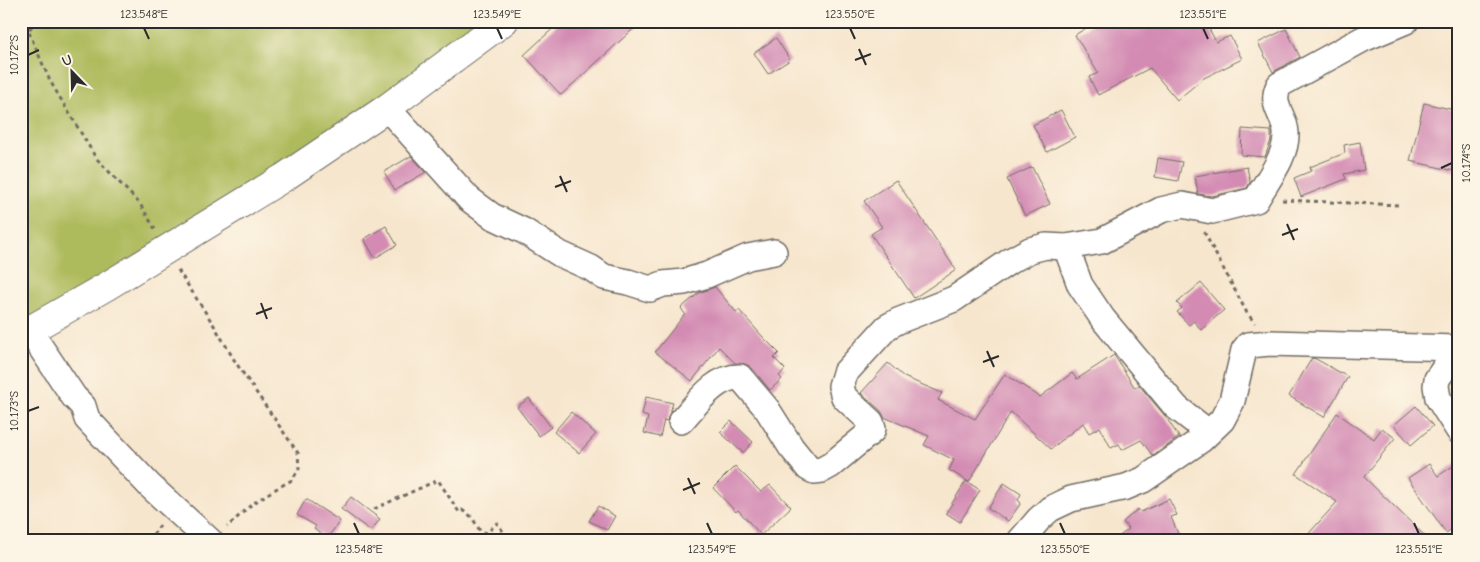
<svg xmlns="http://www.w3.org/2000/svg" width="1480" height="562" font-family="'Comic Neue',sans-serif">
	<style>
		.green { fill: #aebb5d; stroke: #6c7344 }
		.building { fill: #d38ab3 }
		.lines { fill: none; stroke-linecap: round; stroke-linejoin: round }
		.minor-casing { stroke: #726c64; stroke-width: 28 }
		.highway-casing { stroke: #726c64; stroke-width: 30 }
		.path { stroke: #726c64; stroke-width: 3; stroke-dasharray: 4 4; stroke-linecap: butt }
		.minor { stroke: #fff; stroke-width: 25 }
		.highway { stroke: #fff; stroke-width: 28 }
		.ticks { fill: none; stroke: #2b2b2b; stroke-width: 2 }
		.neatline { fill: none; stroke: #2b2b2b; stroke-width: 2 }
		.ticks-label { font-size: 12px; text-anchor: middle; fill: #2b2b2b }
	</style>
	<rect width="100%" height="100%" fill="#fcf5e5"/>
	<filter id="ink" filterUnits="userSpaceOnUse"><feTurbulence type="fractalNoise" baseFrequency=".02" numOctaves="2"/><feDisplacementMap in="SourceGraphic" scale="10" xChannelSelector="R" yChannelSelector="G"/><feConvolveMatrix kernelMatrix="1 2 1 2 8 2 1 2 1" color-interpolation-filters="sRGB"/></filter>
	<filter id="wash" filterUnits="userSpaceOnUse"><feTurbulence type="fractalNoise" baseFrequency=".0096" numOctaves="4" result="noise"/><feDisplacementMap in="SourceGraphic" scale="20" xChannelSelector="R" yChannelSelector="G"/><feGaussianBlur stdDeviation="1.12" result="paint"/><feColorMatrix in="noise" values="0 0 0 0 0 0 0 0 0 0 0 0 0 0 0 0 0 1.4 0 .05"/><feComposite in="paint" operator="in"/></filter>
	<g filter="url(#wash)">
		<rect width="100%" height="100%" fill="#f7e6ce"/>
		<!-- green -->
		<path class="green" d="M21,21H486L310,149L21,328Z"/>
		<g id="blocks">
			<!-- building -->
			<g class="building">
				<path d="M561,21H642L561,95L524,55Z"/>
				<path d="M1097,21H1205L1216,42L1230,36L1242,59L1204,78L1177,100L1150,68L1098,95L1089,77L1098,73L1075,35Z"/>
				<path d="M1286,29L1300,57L1273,72L1258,43Z"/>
				<path d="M776,38L790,60L768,74L754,53Z"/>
				<path d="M1424,103L1459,111V172L1410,161Z"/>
				<path d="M1061,110L1075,137L1047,152L1033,125Z"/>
				<path d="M1242,129L1271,131V140L1265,157L1241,155Z"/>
				<path d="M1360,142L1364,170L1344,174L1346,179L1301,197L1294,178L1311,171L1310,167L1345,153L1344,145Z"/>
				<path d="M411,156L426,172L395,190L384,172Z"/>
				<path d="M1158,158L1182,162L1178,181L1155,177Z"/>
				<path d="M1032,167L1050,204L1025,216L1007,179Z"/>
				<path d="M1247,167L1250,182L1247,188L1212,196L1198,194L1195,176Z"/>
				<path d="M896,180L956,270L914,298L871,234L882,227L864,201Z"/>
				<path d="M386,226L397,245L375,258L364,239Z"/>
				<path d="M1201,283L1224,310L1201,330L1194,321L1189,325L1177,312L1182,308L1177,303Z"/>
				<path d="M715,287L736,312L739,310L763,337L779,353L774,358L785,369L779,376L782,379L770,390L751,367L745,364L735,363L719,347L692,381L655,352L685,314L681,308L699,293Z"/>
				<path d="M1114,355L1135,388L1139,385L1165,416L1179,437L1153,456L1141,440L1122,450L1119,444L1111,448L1100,427L1089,433L1083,423L1051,449L1011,412L969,482L949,470L954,460L924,445L929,436L884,417L881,411L861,393L888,363L904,377L942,393L938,400L975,419L1005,374L1040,397L1072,373L1077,379Z"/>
				<path d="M1312,358L1316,359L1348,377L1324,417L1289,396Z"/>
				<path d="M646,397L673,403L667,421L664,420L660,437L644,433L648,417L642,415Z"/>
				<path d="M529,398L551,427L539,436L517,407Z"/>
				<path d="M1416,406L1433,426L1411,445L1394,425Z"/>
				<path d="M571,412L596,434L579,453L554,432Z"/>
				<path d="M1337,413L1374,439L1382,428L1395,438L1364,477L1430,541H1302L1337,502L1296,474Z"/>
				<path d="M731,421L753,442L743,453L720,432Z"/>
				<path d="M1459,462V524L1446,533L1408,478L1429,464L1438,476Z"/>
				<path d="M735,466L761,492L770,485L791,507L761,535L738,510L736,512L713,488Z"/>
				<path d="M966,481L980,490L960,522L946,513Z"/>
				<path d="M1004,483L1021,494L1018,500L1021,503L1008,521L988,508Z"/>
				<path d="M351,497L380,519L371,531L341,509Z"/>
				<path d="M306,499L340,521L327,538L314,529L316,526L297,515Z"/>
				<path d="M1169,499L1177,515L1171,517L1181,541H1113L1129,529L1123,522L1138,509L1141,512Z"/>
				<path d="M598,506L615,516L607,530L589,521Z"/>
			</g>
		</g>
	</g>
	<g filter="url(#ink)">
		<use href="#blocks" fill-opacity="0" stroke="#726c64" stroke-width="1"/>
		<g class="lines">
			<defs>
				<g id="minor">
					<path d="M387,108L469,199L492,216L524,231L560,254L591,268L604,277L628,282L650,289L663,284L684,282L707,275L748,257L774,252"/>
					<path d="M1066,247L1080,285L1103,319L1176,407L1208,432"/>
					<path d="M29,330L74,397L83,406L87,419L150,486L210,541"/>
					<path d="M1459,347L1437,379L1436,386L1438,398L1459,431"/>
					<path d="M681,421C697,404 715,376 740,377L767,409L791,447L808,468L814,471L822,470L831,465L872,431L873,428L871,422L844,397L841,386L845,373L887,327L898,321L954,299L1010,261L1030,250L1046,246L1066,247L1102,241L1161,210L1182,205L1212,211L1256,200C1267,180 1287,157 1286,133C1285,114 1269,106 1279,85L1363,39L1406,21"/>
					<path d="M1020,541L1039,519L1050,509L1071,499L1126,487L1143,480L1201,440L1222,420L1232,401L1244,350L1248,345L1270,343L1457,348"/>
				</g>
				<path id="highway" d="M21,335L107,286L283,178L387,108L504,21"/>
			</defs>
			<!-- minor casing -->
			<use href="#minor" class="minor-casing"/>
			<!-- highway casing -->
			<use href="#highway" class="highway-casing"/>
			<!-- path -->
			<g class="path">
				<path d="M38,21L28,30L50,81L96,158L140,204L155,229"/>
				<path d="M1291,24L1292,21"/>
				<path d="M1282,200L1400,205"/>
				<path d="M1204,232L1247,313L1255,323"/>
				<path d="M178,270L215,327L236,363L298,453L299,469L292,480L272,491L251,505L227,527"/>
				<path d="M374,509L438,480L459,512L462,510L472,517L480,531L487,533L497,523L510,541"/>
				<path d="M148,541L161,524"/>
			</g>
			<!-- minor -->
			<use href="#minor" class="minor"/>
			<!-- highway -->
			<use href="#highway" class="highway"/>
		</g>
	</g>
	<!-- ticks -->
	<path class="ticks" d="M144,28L149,39M497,28L502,39M850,28L855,39M1203,28L1208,39M859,49L866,65M28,55L39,50M855,60L871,54M1441,168L1452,163M560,176L567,192M555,187L571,181M1287,224L1294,240M1282,235L1298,229M261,303L267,319M256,314L272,308M987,351L994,367M983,362L999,356M28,411L39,407M688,478L695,494M683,490L700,483M354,523L359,534M707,523L712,534M1060,523L1065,534M1414,523L1419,534"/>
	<!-- margin -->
	<rect width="1480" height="562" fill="none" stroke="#fcf5e5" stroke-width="55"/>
	<!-- north arrow -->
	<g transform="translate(72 72) rotate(337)" stroke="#fcf5e5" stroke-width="4" paint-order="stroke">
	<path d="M0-4L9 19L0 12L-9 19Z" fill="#2b2b2b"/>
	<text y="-8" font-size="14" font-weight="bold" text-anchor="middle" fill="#2b2b2b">U</text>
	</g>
	<rect x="28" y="28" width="1424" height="506" class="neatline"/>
	<g class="ticks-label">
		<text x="144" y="18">123.548°E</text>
		<text x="497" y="18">123.549°E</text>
		<text x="850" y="18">123.550°E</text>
		<text x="1203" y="18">123.551°E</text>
		<text transform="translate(14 55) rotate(-90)" y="4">10.172°S</text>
		<text transform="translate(1466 163) rotate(-90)" y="4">10.174°S</text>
		<text transform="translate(14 411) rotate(-90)" y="4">10.173°S</text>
		<text x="359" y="553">123.548°E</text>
		<text x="712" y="553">123.549°E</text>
		<text x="1065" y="553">123.550°E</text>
		<text x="1419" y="553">123.551°E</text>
	</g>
</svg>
